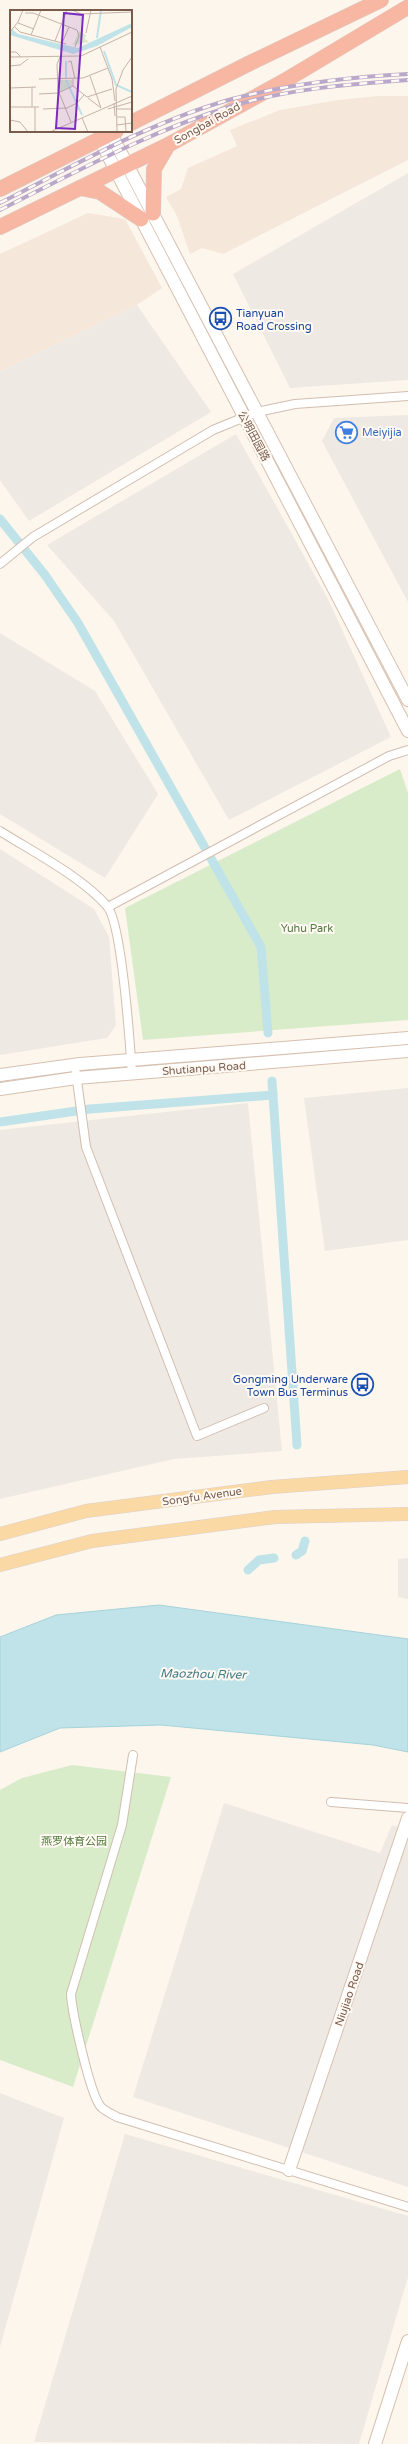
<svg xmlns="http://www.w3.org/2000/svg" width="408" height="2444" font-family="'Varela Round','Noto Sans SC',sans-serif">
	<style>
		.residential { fill: #f5e8da }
		.industrial { fill: #efe9e4 }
		.green { fill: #d8ecc9 }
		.water { fill: #bfe3e8; stroke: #a5d3da }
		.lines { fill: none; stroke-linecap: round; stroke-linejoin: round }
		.canal { stroke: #bfe3e8; stroke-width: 9 }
		.street-casing { stroke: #d1beb0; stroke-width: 10 }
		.secondary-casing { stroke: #d6c0b0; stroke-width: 14 }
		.primary-casing { stroke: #dad1cd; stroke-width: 14 }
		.highway-casing { stroke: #dad1cd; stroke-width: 16 }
		.street { stroke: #fff; stroke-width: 8 }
		.secondary { stroke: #fff; stroke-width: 12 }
		.primary { stroke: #fbd9a5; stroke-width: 13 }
		.highway { stroke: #f7b7a3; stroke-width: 15 }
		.rail-casing { stroke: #b9a8c9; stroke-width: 4 }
		.rail { stroke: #fffaf3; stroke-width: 2.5; stroke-dasharray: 8; stroke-linecap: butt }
		.labels { text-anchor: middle; stroke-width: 4; stroke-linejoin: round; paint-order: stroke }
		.street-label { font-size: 11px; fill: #7a5c4d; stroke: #fffaf3 }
		.transit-label { font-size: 11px; fill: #164399; stroke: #fffaf3; text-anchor: start }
		.shop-label { font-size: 11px; fill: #366cbe; stroke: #fffaf3; text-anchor: start }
		.park-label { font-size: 11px; fill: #537a41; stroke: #fffaf3 }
		.water-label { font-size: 12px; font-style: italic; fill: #437c86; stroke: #fffaf3 }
		.inset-river { fill: none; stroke: #bfe3e8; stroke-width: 2 }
		.inset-road { fill: none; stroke: #c5b3a7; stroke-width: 1 }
		.view { fill: #7b2cbf; fill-opacity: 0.15; stroke: #7b2cbf; stroke-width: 2 }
		.inset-edge { fill: none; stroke: #7a5c4d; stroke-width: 2 }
	</style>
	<rect width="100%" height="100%" fill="#fdf6ec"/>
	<!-- residential -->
	<g class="residential">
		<path d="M377,96H408V160L223,254L202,248L190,254L177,216L166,197L181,189L188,168L237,146L230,130L280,110L338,100Z"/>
		<path d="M88,213L125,219L162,288L137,305L0,372V254Z"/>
	</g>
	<!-- industrial -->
	<g class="industrial">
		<path d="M408,173V380L290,388L233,274Z"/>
		<path d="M137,305L211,412L29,521L0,480V372Z"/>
		<path d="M408,415V602L322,441L334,418Z"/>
		<path d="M236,434L328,599L391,737L229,820L114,621L47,545Z"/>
		<path d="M0,633L95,691L158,794L105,878L0,814Z"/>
		<path d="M0,849L94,909L109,937L116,1025L107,1038L0,1055Z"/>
		<path d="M408,1088V1240L325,1251L304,1098Z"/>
		<path d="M248,1103L282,1451L174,1459L0,1499V1130Z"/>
		<path d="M408,1558V1599L398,1597V1559Z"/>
		<path d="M224,1803L380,1853L392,1825L408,1830V2187L133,2097Z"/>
		<path d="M0,2093L64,2118L0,2347Z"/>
		<path d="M125,2134L408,2216V2277L359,2444L34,2442Z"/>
	</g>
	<!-- green -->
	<g class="green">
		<path d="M400,769L408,793V1020L143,1040L125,908Z"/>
		<path d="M72,1765L171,1777L73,2087L0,2060V1790L22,1778Z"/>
	</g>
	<!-- water -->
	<path class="water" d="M159,1605L408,1639V1752L373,1745L161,1725L60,1728L0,1752V1637L56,1615Z"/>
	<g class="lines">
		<!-- canal -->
		<g class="canal">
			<path d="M0,519L45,575L78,623L261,947L268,1033"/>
			<path d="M272,1081L297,1445"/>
			<path d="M0,1122L90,1109L273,1095"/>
			<path d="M296,1555L302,1551L305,1541"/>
			<path d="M248,1570L259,1560L274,1558"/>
		</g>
		<defs>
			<g id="street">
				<path d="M0,564L33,537L213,430L257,412L295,404L408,396"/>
				<path d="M0,831C33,852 82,877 107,906C122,923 130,1045 132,1073"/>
				<path d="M108,907L389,756L408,750"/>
				<path d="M76,1073L86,1147L197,1436L264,1408"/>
				<path d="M133,1755L122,1825L71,1994C72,2012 90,2095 101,2107C105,2111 112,2114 117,2117L408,2207"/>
				<path d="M331,1802L408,1808"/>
			</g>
			<g id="secondary">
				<path d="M111,134L408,700"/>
				<path d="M100,140L408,731"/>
				<path d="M0,1075L80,1064L408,1038"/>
				<path d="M0,1089L76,1078L408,1051"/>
				<path d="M289,2170L408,1818"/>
				<path d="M375,2444L408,2341"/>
			</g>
			<g id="primary">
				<path d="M0,1534L86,1511L272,1487L408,1477"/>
				<path d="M0,1565L92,1541L275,1517L408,1514"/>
			</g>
			<g id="highway">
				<path d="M131,123L252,62L381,0"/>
				<path d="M80,188L100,192L141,219"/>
				<path d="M0,189L116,131"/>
				<path d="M153,213L154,169L168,145"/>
				<path d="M0,227L168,145L286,80L408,7"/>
			</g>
		</defs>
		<!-- street casing -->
		<use href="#street" class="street-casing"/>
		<!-- secondary casing -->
		<use href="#secondary" class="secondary-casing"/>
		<!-- primary casing -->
		<use href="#primary" class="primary-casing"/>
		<!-- highway casing -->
		<use href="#highway" class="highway-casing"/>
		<!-- street -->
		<use href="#street" class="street"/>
		<!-- secondary -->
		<use href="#secondary" class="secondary"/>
		<!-- primary -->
		<use href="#primary" class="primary"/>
		<!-- highway -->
		<use href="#highway" class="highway"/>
		<defs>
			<g id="rail">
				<path d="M0,203C75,165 150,122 232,99C290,84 348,77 408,74"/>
				<path d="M0,210C76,172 150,131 232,106C289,89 349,84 408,80"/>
			</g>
		</defs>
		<!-- rail casing -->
		<use href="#rail" class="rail-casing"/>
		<!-- rail -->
		<use href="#rail" class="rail"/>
	</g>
	<!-- icons -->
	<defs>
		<symbol id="bus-ring" viewBox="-11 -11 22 22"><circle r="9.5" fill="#fffaf3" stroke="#1a4fb4" stroke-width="1.5"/><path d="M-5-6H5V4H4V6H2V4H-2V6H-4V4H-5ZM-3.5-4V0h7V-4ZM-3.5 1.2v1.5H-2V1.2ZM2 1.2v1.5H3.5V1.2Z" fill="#1a4fb4"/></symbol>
		<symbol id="supermarket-ring" viewBox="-11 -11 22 22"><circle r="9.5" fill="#fffaf3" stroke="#3f7fe0" stroke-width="1.5"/><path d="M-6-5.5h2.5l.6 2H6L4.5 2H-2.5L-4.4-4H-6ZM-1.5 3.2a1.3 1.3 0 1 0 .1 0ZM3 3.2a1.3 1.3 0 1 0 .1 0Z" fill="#3f7fe0"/></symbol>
	</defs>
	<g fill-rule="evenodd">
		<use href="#bus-ring" x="208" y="306" width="25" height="25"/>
		<use href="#supermarket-ring" x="334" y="420" width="25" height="25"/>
		<use href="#bus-ring" x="350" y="1372" width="25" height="25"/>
	</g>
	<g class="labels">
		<!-- street labels -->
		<g class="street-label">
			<text transform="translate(207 123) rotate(-29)" y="4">Songbai Road</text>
			<text transform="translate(254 436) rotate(62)" y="4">公明田园路</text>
			<text transform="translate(204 1068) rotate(-4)" y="4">Shutianpu Road</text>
			<text transform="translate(202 1496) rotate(-8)" y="4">Songfu Avenue</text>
			<text transform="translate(349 1994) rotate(-71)" y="4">Niujiao Road</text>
		</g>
		<!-- transit labels -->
		<g class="transit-label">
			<text x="236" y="317">Tianyuan<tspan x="236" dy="13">Road Crossing</tspan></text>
			<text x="348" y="1383" text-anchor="end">Gongming Underware<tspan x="348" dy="13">Town Bus Terminus</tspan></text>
		</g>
		<!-- shop labels -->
		<g class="shop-label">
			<text x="362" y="436">Meiyijia</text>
		</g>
		<!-- park labels -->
		<g class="park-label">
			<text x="307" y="932">Yuhu Park</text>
			<text x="74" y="1845">燕罗体育公园</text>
		</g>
		<!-- water labels -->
		<g class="water-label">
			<text transform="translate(203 1674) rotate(1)" y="4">Maozhou River</text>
		</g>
	</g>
	<!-- overview -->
	<g transform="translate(10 10)">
		<rect width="122" height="122" fill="#fdf6ec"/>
		<path d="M69,21L76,25L75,29L79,32L63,35ZM48,70H62V76L49,82Z" fill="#d8ecc9"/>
		<path d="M0,12V18L8,24L68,38L122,13V17L87,36L63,44L0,25Z" fill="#bfe3e8"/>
		<path class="inset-river" d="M87,28L91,0M94,41L106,75L122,82M56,68V51M56,70L72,105"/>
		<path class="inset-road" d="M62,0L71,4L122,2M15,3H23L67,20L69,26L65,37M8,13L24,19M5,17L10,22L56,34M0,22L8,12L13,0M76,23L81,0M21,25L31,0M45,31L57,0M52,33L59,17M90,37L102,69L105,91M0,42H6L11,47M0,47L71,46L122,22M50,47L47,54L48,80L61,112M58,52L61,51L65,69M0,56L10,55L18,49M80,66L91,98M29,69L73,68L98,58M63,69V76L77,87L102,79M22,77V97M0,78L26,77M29,84L48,83L63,76M78,88L91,98M104,93L105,106M0,97H29M33,99L57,98L67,93L74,85M98,99L122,92M107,99H122M107,107H115L116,122M72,108L78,122M0,110L10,112L18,122M107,115L122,113M25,122V97M40,122L122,86M107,122L106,79L113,60L122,47"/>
		<path class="view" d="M54,3L73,5L65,119L46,118Z"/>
		<rect width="122" height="122" class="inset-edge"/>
	</g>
</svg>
